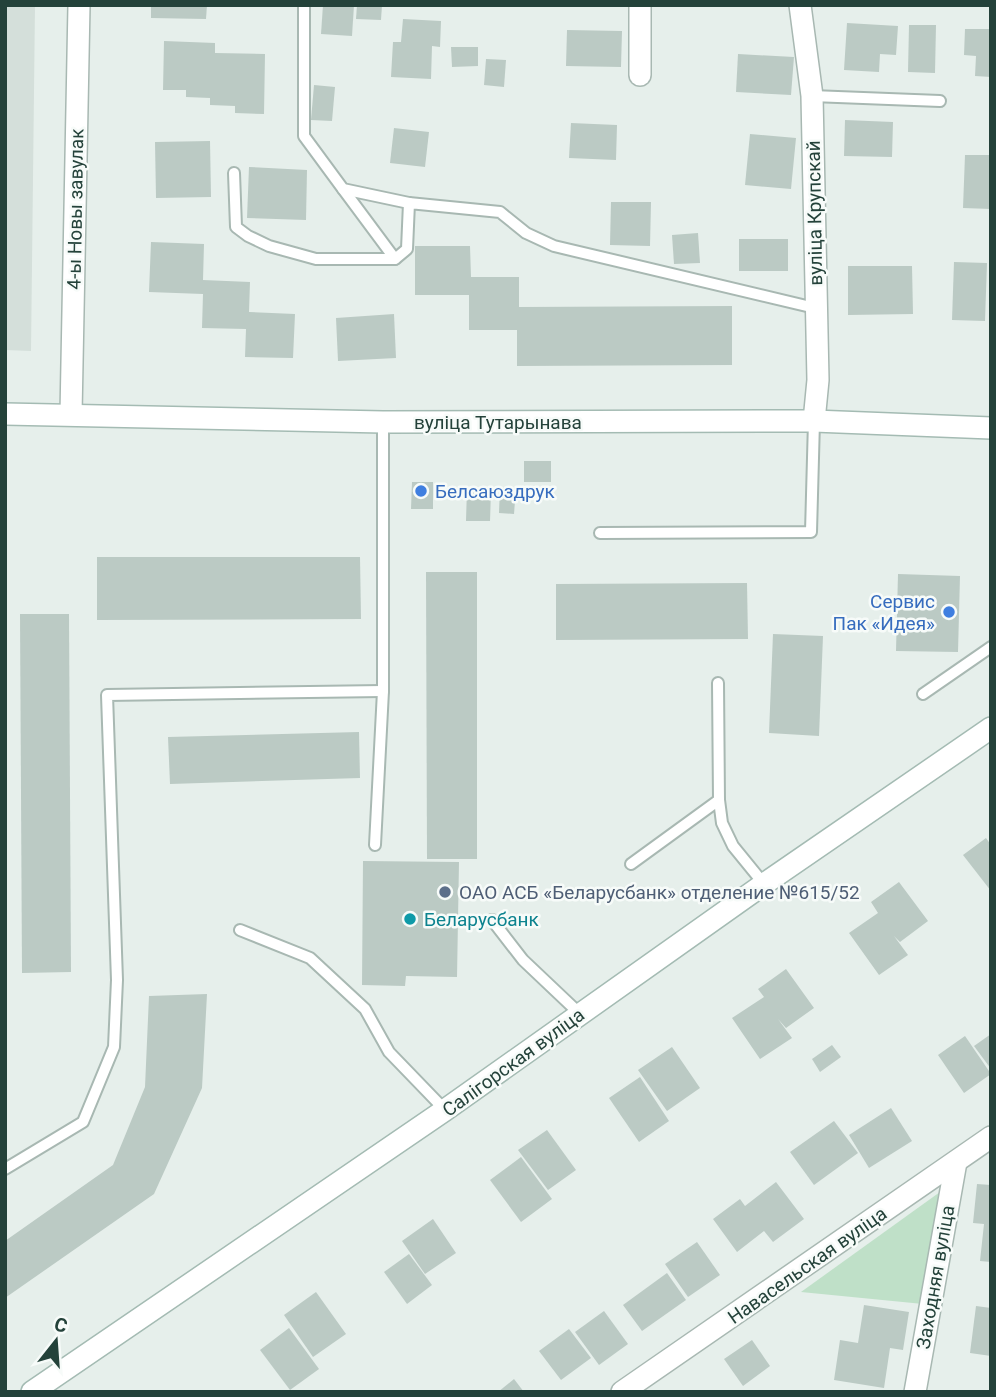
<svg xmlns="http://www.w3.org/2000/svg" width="996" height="1397" font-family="Roboto,sans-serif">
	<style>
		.built { fill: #d4dfda }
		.green { fill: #bfe0c8 }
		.building { fill: #bbcac4 }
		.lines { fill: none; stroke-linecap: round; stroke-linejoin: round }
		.lane-casing { stroke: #a8b8b2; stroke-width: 14 }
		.street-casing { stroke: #a8b8b2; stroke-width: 24 }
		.secondary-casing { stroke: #a4bbb3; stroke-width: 24 }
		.lane { stroke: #fff; stroke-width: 10 }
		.street { stroke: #fff; stroke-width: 21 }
		.secondary { stroke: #fff; stroke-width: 21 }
		.shop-dot { fill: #3f7fe0; stroke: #f7fbf9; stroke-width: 2.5 }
		.service-dot { fill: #5c6f8a; stroke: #f7fbf9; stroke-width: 2.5 }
		.culture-dot { fill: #0f9aa8; stroke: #f7fbf9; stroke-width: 2.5 }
		.labels { text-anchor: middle; stroke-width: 5; stroke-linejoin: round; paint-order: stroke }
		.street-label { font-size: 19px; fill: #24423a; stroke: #f7fbf9 }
		.shop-label { font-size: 19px; fill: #366cbe; stroke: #f7fbf9; text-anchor: start }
		.service-label { font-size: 19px; fill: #4e5e75; stroke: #f7fbf9; text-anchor: start }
		.culture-label { font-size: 19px; fill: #0d838f; stroke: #f7fbf9; text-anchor: start }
	</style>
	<rect width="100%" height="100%" fill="#e6efeb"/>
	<!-- built -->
	<path class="built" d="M5,5H35L31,351L5,350Z"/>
	<!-- green -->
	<path class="green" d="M940,1192L923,1304L801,1292Z"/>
	<!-- building -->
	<g class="building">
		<path d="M151,5H207L206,19L151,18Z"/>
		<path d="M323,5H354L352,36L321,34Z"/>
		<path d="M357,5H382L381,20L356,19Z"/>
		<path d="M403,19L441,21L440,47L432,46L431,79L391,77L393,42H401Z"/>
		<path d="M847,23L898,26L896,55L880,54L879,72L844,70Z"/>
		<path d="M909,25H936L935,73L908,72Z"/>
		<path d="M965,29H991V77L975,76L976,56L964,55Z"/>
		<path d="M567,30L622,31L621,67L566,66Z"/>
		<path d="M164,41L215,43V53L265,54L264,114L235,113V106L210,105V98L186,97V90H163Z"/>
		<path d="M451,47H478V66L452,67Z"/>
		<path d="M738,54L794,57L791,95L736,92Z"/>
		<path d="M486,59L506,60L504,87L484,85Z"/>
		<path d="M314,85L335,87L332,121L311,120Z"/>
		<path d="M845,120L893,122L892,157L844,156Z"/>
		<path d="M571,123L617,125L616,160L569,158Z"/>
		<path d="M394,128L429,132L425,167L390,163Z"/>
		<path d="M750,134L796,138L791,189L745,185Z"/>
		<path d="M210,141L211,197L156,198L155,142Z"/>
		<path d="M965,155H991V209L963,208Z"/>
		<path d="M249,167L307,170L306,220L247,218Z"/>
		<path d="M611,202H651L650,246L610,245Z"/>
		<path d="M698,233L700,263L674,264L672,235Z"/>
		<rect x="739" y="239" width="49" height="32"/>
		<path d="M151,242L204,244L203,280L250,282L249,312L295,314L293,358L245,357L246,329L202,328L203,294L149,292Z"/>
		<path d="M415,246H470L471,277H519V307L732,306V365L517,366V330H469V295H415Z"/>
		<path d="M954,262L987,263L985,321L952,320Z"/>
		<path d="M848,266H912L913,314L848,315Z"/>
		<path d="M394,314L396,358L338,361L336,318Z"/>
		<rect x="524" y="461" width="27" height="21"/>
		<path d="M412,482H433V509H411Z"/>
		<path d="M500,487L516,488L514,514L499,513Z"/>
		<path d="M467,488L491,489L490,521H466Z"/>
		<path d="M97,557H360L361,619L97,620Z"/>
		<path d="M426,572H477V859H427Z"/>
		<path d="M898,574L960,576L958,652L896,651Z"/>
		<path d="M747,583L748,639L556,640V584Z"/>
		<path d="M20,614H69L71,972L22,973Z"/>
		<path d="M773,634L823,636L819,736L769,733Z"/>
		<path d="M359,732L360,778L170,784L168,737Z"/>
		<path d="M986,838L991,845V891L963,855Z"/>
		<path d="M363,861L459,862L457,977L406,976L405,986L362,985Z"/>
		<path d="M899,882L928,921L900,942L894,936L908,955L879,975L849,933L878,913L871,902Z"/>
		<path d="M786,969L814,1008L786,1028L778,1019L792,1038L760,1059L732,1018L764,997L758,989Z"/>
		<path d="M207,994L202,1088L154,1194L5,1298V1241L113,1165L145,1087L149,996Z"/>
		<path d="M991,1034V1069L974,1046Z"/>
		<path d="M965,1036L991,1074L964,1093L938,1055Z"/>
		<path d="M832,1045L841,1057L820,1072L812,1059Z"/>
		<path d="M672,1047L700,1088L667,1111L638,1070Z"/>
		<path d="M640,1077L669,1121L639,1142L609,1098Z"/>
		<path d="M891,1108L912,1141L869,1168L849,1135Z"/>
		<path d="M834,1121L858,1153L814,1185L790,1152Z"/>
		<path d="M547,1130L576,1170L548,1190L518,1150Z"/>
		<path d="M521,1157L552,1199L521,1222L490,1180Z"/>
		<path d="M776,1182L804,1219L773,1242L764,1231L737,1252L713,1219L740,1199L745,1206Z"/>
		<path d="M977,1184L991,1185V1262L980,1261L984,1224L973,1223Z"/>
		<path d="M433,1219L456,1253L425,1274L402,1241Z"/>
		<path d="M697,1242L720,1275L688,1297L665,1264Z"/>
		<path d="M409,1254L432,1285L407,1304L384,1272Z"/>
		<path d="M667,1273L686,1300L642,1331L623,1305Z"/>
		<path d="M316,1292L346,1334L313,1357L284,1315Z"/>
		<path d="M864,1305L909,1312L903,1350L890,1348L884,1388L834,1380L840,1340L858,1343Z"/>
		<path d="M976,1306L991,1308V1356L970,1353Z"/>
		<path d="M604,1311L628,1344L599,1365L575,1332Z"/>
		<path d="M289,1328L319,1369L290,1390L260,1350Z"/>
		<path d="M569,1329L591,1358L561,1380L539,1351Z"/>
		<path d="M752,1340L770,1366L743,1386L724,1359Z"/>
		<path d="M514,1379L524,1392H498Z"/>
	</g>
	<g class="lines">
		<defs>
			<g id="lane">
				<path d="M304,5V136L343,189L409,203"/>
				<path d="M812,96L940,101"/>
				<path d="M234,173L236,227L248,236L269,246L316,259H395L407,249L409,203L500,212L526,233L554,246L815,308"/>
				<path d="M343,189L395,259"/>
				<path d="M600,533L811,532L814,421"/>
				<path d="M718,683L719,800L722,823L733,846L764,884"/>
				<path d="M923,694L991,647"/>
				<path d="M375,845L383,691V422"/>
				<path d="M631,864L719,800"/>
				<path d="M492,920L523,960L580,1014"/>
				<path d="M240,930L310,958L365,1009L389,1052L445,1110"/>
				<path d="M5,1169L83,1122L114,1047L117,980L107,695L383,691"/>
			</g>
			<g id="street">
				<path d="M800,5L812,96L818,380L814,421"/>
				<path d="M640,75V5"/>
				<path d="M71,414L79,5"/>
				<path d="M622,1392L991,1137"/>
				<path d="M915,1392L956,1162"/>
			</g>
			<g id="secondary">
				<path d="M5,414L383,422L814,421L991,428"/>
				<path d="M32,1392L445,1110L764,884L991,728"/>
			</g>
		</defs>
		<!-- lane casing -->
		<use href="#lane" class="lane-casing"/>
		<!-- street casing -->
		<use href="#street" class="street-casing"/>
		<!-- secondary casing -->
		<use href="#secondary" class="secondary-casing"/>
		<!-- lane -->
		<use href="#lane" class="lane"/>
		<!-- street -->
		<use href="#street" class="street"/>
		<!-- secondary -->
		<use href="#secondary" class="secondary"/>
	</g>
	<!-- markers -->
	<g class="shop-dot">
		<circle cx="421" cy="491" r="7"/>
		<circle cx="949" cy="612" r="7"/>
	</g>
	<circle class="service-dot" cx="445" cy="892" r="7"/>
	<circle class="culture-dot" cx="410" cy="919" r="7"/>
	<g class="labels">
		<!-- street labels -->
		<g class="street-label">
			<text transform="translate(75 209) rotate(-89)" y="7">4-ы Новы завулак</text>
			<text transform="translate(814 213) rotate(-91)" y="7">вуліца Крупскай</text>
			<text x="498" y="429">вуліца Тутарынава</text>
			<text transform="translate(513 1062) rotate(-36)" y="7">Салігорская вуліца</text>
			<text transform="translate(807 1265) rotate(-35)" y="7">Навасельская вуліца</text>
			<text transform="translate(935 1277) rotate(-80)" y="7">Заходняя вуліца</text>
		</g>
		<!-- shop labels -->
		<g class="shop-label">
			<text x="435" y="498">Белсаюздрук</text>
			<text x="935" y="608" text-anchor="end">Сервис<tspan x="935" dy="22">Пак «Идея»</tspan></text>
		</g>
		<!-- service labels -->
		<g class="service-label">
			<text x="459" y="899">ОАО АСБ «Беларусбанк» отделение №615/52</text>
		</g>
		<!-- culture labels -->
		<g class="culture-label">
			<text x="424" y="926">Беларусбанк</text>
		</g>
	</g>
	<!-- border -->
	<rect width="996" height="1397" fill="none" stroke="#24423a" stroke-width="14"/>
	<!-- north arrow -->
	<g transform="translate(56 1341) rotate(17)" stroke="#f7fbf9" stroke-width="5" paint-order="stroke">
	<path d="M0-5L12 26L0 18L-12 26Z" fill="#24423a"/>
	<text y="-10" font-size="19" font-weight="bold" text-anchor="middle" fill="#24423a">С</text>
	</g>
</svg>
